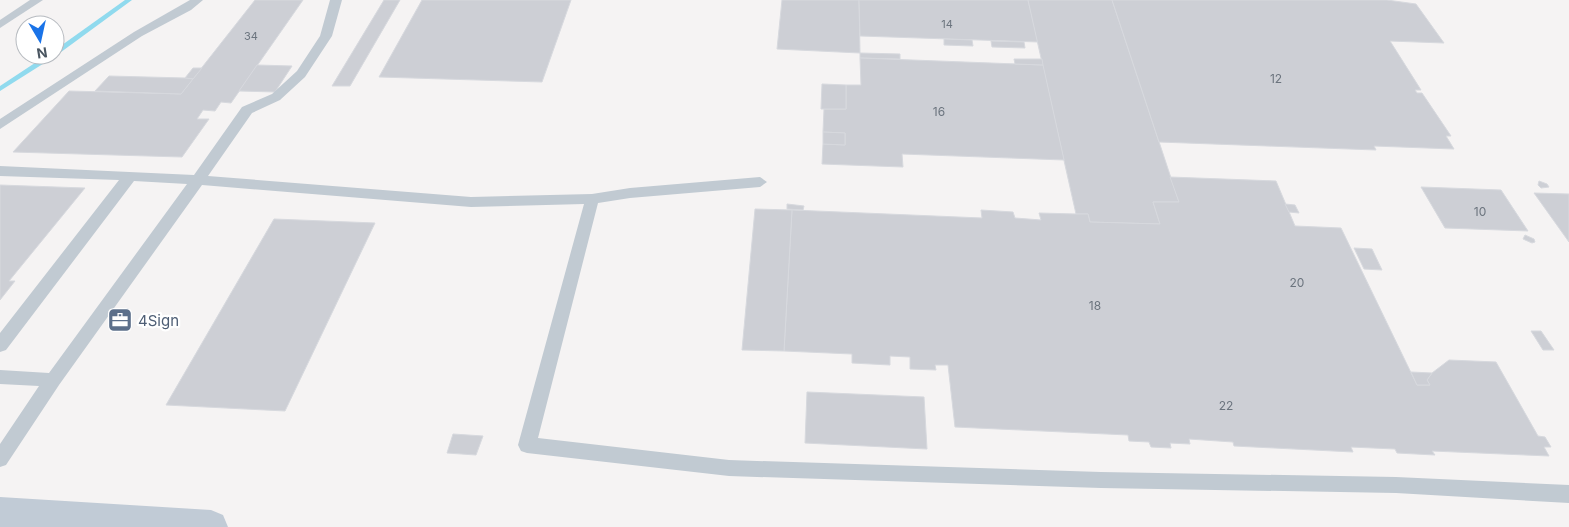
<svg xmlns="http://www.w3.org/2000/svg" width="1569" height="527" viewBox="0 0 1569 527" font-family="Inter,sans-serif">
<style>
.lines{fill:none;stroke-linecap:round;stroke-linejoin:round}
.stream{fill:#90daee;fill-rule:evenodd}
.building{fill:#cdcfd5;stroke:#d7d9de}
.lane{fill:#c1cad2;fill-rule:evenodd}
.secondary{fill:#c1cbd6;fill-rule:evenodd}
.labels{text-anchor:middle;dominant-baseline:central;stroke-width:4.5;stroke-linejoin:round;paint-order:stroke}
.far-number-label{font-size:11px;fill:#6b747e}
.number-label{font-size:12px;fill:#6b747e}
.service-label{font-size:15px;fill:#4e5e75;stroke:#fff;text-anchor:start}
</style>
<rect width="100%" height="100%" fill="#f5f3f3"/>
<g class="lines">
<path class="stream" d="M125,0H132L57,55L0,91V86L47,55H55V50Z"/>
</g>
<g class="building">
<path d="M255,0H303L231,103L221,102L215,111L203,110L197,119H209L182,157L13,152L69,91L181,94Z"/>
<path d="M384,0H400L350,86H332Z"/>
<path d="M422,0H571L542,82L379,77Z"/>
<path d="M782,0H859L860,53L777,49Z"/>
<path d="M859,0H1028L1038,42L860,36Z"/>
<path d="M1028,0H1112L1179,202H1153L1160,224L1090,222L1088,214H1076Z"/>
<path d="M1112,0H1387L1416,4L1444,43L1390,41L1421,90H1415L1417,93H1422L1451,136H1446L1454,149L1374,146L1376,150L1159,142Z"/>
<path d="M944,39L972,40L973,46L944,45Z"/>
<path d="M991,41L1024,42L1025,48L992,47Z"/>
<path d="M860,53L900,54V59L860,58Z"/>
<path d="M860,58L1043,65L1064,160L902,154L903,167L822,164L823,144L845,145V133L823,132L824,109H846V85H861Z"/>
<path d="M1014,59H1042L1043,65L1015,64Z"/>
<path d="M257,65L292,66L275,92L239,91Z"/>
<path d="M193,68H202L193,79L185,78Z"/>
<path d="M109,76L185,78L193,79L181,94L95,91Z"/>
<path d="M822,84L846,85V109H821Z"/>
<path d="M823,132L845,133V145L823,144Z"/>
<path d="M1170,177L1276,181L1295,226L1341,228L1417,385H1430L1427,380L1432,373L1449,360L1496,362L1538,436L1545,437L1551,447H1544L1549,456L1432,451L1435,455L1397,453L1395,449L1351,447L1353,452L1234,446L1233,442L1189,439L1190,444L1170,443L1171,448L1151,447L1149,442L1129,441L1128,435L955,427L948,365H935L936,370L910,369V357L890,356V365L852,363V354L784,351L792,210L982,218L981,210L1013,212L1015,218L1041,220L1039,213L1076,214H1088L1090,222L1160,224L1153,202H1179Z"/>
<path d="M1539,181L1547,184L1549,187L1541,188L1538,185Z"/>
<path d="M0,185L85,188L9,281H15L0,300Z"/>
<path d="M1421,187L1501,190L1528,231L1445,228Z"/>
<path d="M1534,193L1569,194V242Z"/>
<path d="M787,204L804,206L803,210L787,209Z"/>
<path d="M1285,204L1295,205L1299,213L1289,212Z"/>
<path d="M755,209L792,210L784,351L742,350Z"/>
<path d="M274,219L375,223L285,411L166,405Z"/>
<path d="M1525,235L1534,239L1535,242L1532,243L1523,239Z"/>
<path d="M1354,248L1372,249L1382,270L1364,269Z"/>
<path d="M1531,331H1541L1554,350H1543Z"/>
<path d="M1411,372L1432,373L1427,380L1430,385H1417Z"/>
<path d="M807,392L924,397L927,449L805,443Z"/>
<path d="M453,434L483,436L476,455L447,453Z"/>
</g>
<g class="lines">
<g class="lane">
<path d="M30,0H43L0,28V20Z"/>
<path d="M190,0H203L191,10L142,36L0,129V119L134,32Z"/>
<path d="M330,0H342L332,36L305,77L280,100L252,113L208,176L471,197L592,194L630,188L760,177L767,182L760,187L630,198L598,203L538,438L729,460L1101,472L1396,477L1569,485V503L1396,493L1101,488L729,476L527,453L521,451L518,445L584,204L471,207L202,185L59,385L6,465L0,467V444L39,386L0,384V370L49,373L187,184L134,181L6,350L0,352V333L119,180L0,176V166L194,175L242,107L272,94L297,71L320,36Z"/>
</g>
<path class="secondary" d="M0,497L211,510L223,515L228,527H0Z"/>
</g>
<defs>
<symbol id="office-square" viewBox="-11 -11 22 22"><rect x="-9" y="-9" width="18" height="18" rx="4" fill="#5c6f8a" stroke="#fff"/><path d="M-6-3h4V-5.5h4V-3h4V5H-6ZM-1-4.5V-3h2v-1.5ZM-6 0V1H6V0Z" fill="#fff"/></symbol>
</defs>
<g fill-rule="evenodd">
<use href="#office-square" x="106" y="306" width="28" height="28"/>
</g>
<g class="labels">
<g class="far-number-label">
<text x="947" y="24">14</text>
<text x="251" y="36">34</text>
</g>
<g class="number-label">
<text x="1276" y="78">12</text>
<text x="939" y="111">16</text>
<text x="1480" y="211">10</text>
<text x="1297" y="282">20</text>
<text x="1095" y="305">18</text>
<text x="1226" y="405">22</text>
</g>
<g class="service-label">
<text x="138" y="320">4Sign</text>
</g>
</g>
<g transform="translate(40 40) rotate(171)"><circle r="24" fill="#ffffff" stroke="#b7bbc0"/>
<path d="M0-4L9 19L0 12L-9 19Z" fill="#1a73e8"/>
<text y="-8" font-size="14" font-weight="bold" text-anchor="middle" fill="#4a5661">N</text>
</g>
</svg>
